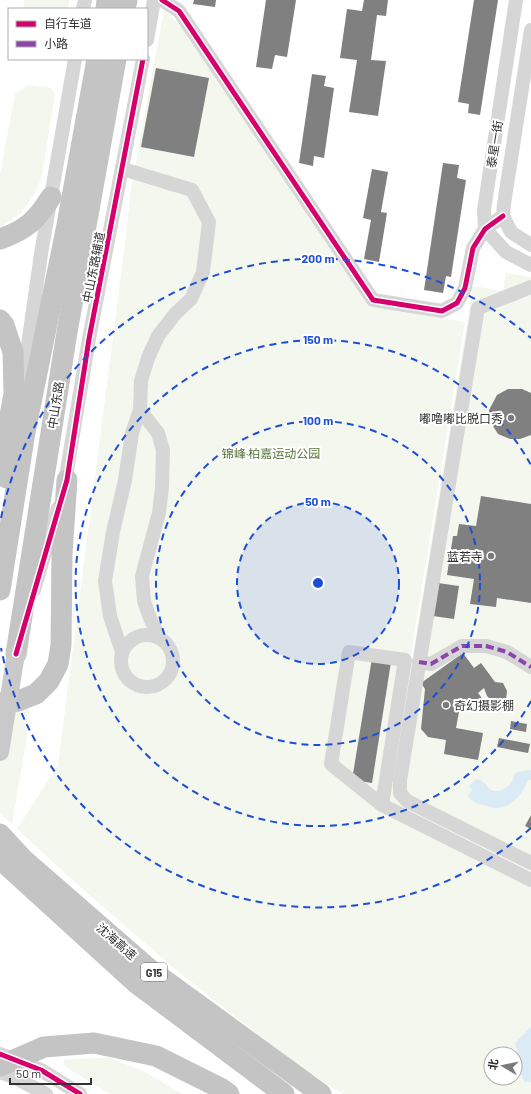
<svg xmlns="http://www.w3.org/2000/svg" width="531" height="1094" viewBox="0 0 531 1094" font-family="Barlow,'Noto Sans SC',sans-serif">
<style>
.green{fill:#f3f7ee;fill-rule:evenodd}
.water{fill:#dbebf5}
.building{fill:#808080}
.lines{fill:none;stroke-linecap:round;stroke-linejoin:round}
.minor{stroke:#d6d6d6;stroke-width:14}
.highway{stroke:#c4c4c4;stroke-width:21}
.major-bridge{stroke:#c9c9c9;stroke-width:18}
.highway-bridge{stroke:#c4c4c4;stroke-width:21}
.quiet{stroke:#8e44ad;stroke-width:4;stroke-dasharray:8 4;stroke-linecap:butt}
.cycleway-casing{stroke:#fff;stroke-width:8}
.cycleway{stroke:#d6006c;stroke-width:5}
.ring{fill:none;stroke:#1d4ed8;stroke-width:2;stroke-dasharray:7 5}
.poi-dot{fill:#7a7a7a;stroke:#fff;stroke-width:1.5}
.labels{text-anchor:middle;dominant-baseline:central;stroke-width:4;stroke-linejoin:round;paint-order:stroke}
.shield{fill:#fff;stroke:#707070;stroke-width:1}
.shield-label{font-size:11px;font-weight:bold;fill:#323232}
.street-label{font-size:12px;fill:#323232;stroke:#fff}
.poi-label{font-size:12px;fill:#323232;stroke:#fff;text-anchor:end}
.park-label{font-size:12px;fill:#57743a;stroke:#fff}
.centre{fill:#1d4ed8;stroke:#fff;stroke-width:2}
.ring-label{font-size:12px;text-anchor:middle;font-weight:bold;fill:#1d4ed8;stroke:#fff;stroke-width:4;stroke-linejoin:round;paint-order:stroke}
</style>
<rect width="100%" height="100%" fill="#fff"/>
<g class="green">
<path d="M24,0H69L68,9H23Z"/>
<path d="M164,10L187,33L370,307L465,322L387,801L531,873V1094H343L289,1059L176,970L78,885L17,829L58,765L126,236L130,195ZM491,1054H515V1078H491Z"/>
<path d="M28,85L51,88L55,94L42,175C36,196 22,217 0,226V175L15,94Z"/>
<path d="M506,273L531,277V872L389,801L473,286L503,291Z"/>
<path d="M0,706L30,709L26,742L12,824L0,813Z"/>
<path d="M110,1058L143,1071L182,1094H110L64,1066V1059Z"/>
</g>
<g class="water">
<path d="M527,770H531V780H528C524,792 511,809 496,808C493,808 490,807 487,806C479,804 473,803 468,796L472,790L469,786L476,779C486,780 487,790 494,791C501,792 510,786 513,780C514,778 513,776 515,774C518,771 523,771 527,770Z"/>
<path d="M531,1027V1082H524L521,1074L520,1061L515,1043Z"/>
</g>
<g class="building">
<path d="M194,0H216L215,7L193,4Z"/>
<path d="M266,0H296L287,57L275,55L272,69L256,67Z"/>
<path d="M364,0H388L386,16L377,15L371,60L386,61L378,116L349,112L357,60L340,58L347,9L362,11Z"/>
<path d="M474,0H498L480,115L468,113L469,104L458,102Z"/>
<path d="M156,68L209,78L194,157L141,147Z"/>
<path d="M312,74L326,76L324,86L334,88L324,158L314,156L313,166L299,163Z"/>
<path d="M443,163L459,165L457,178L466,180L451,277L446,276L443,293L424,290Z"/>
<path d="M372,169L388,172L381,212L387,213L379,262L364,259L371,220L363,218Z"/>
<path d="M508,389H522L531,393V435L520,439H510L498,434L493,426L489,410L497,395Z"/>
<path d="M481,496L531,504V603L497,598L496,607L470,604L474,579L447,575L453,536H457L459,524L476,526Z"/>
<path d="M438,583L459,586L454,619L433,616Z"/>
<path d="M463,653L474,668L481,663L495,682L503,683L507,691L506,700L501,703L492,701L487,696L484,688L478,693L484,701L476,707L472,702L459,712L456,728L483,733L478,760L444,754L446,740L428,737L421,729L425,689L421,683Z"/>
<path d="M372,658L391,662L372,783L352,780Z"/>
<path d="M511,721L527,724L526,732L510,729Z"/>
<path d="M499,738L530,744L528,753L497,747Z"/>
<path d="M531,815V829L525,826Z"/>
</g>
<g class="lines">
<g class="minor">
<path d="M162,0L179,11L373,300L442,311L457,303L465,288L473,248L485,229L503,216"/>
<path d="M516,0L484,210L485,229L506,252L531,265"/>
<path d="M83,9L85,0"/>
<path d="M531,30L504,204L503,216L511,232L531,245"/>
<path d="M147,40L154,0"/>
<path d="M531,287L478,308L400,780V793L407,801L531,863"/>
<path d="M21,394L41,254L75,59"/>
<path d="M140,410L158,433L163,450L162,487L159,513L142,576L144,601L150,618L159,637"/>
<path d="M64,488L89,339L143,59"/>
<path d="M34,590L58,508"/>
<circle cx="147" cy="661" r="26"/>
<path d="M122,652L110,616L105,581L113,532L125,480L132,433L140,410L141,381L148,358L158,336L175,314L191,299L203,272L209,222L192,190L123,169"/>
<path d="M419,662L431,664L462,646H486L507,652L531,667"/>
<path d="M382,805L405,660L349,652L331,764L382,805L531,880"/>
<path d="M0,1054L41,1070L80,1094"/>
<path d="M0,1072L14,1077L46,1094"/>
</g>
<g class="highway">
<path d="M106,9L107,0"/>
<path d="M125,9L127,0"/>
<path d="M0,239C26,230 37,220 51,197"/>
<path d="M0,320L4,325L13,352L14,394L4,448L7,478"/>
<path d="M0,590L25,432L67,225L97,59"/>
<path d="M16,654L67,332L116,59"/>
<path d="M0,703L18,701L36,694L49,681L58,664L61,645L62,554L67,480"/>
<path d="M0,834L24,860L148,968L321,1094"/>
<path d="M0,859L136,983L284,1094"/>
</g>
<path class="major-bridge" d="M0,752L16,654"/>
<path class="highway-bridge" d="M0,1066L44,1047L94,1043L156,1056L222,1089L229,1094"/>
<path class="quiet" d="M419,662L431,664L462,646H486L507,652L531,667"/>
<defs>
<g id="cycleway">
<path d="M162,0L179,11L373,300L442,311L457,303L465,288L473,248L485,229L503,216"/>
<path d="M16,654L67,480L89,339L143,59"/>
<path d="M0,1054L41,1070L80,1094"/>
</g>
</defs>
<use href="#cycleway" class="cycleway-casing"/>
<use href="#cycleway" class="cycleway"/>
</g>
<circle cx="318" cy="583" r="81" fill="#1d4ed8" fill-opacity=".12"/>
<g class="ring">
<circle cx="318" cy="583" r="81"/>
<circle cx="318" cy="583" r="162"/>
<path d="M531 701A243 243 0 1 1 531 465"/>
<path d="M531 828A324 324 0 0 1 1 648M1 518A324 324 0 0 1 531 338"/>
</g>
<g class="poi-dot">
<circle cx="511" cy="418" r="4"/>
<circle cx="491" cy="556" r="4"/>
<circle cx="446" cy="705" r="4"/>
</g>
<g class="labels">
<rect class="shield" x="141" y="963" width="26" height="18" rx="3"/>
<g class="shield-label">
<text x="154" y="972">G15</text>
</g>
<g class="street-label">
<text transform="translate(494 144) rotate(-81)">泰星一街</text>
<text transform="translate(93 267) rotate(-79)">中山东路辅道</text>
<text transform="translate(55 405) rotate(-81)">中山东路</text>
<text transform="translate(117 941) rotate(41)">沈海高速</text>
</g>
<g class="poi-label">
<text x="503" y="418">嘟噜嘟比脱口秀</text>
<text x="483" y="556">蓝若寺</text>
<text x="454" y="705" text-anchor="start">奇幻摄影棚</text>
</g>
<g class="park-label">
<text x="271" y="453">锦峰·柏嘉运动公园</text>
</g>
</g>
<circle cx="318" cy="583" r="6" class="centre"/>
<g class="ring-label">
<text x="318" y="263">200 m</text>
<text x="318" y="344">150 m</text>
<text x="318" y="425">100 m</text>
<text x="318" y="506">50 m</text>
</g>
<rect x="8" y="8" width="140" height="52" fill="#ffffff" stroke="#adadad"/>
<rect x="16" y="21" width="20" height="6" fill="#d6006c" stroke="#adadad"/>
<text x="44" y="28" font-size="12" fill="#323232">自行车道</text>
<rect x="16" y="41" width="20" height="6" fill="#8e44ad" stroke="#adadad"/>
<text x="44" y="48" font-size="12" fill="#323232">小路</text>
<g transform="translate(503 1066) rotate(279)"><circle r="19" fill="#ffffff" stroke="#adadad"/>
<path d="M0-3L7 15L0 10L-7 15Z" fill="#7a7a7a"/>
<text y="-6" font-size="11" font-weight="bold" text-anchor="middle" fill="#323232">北</text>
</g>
<path d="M10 1078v6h81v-6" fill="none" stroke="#323232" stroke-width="2"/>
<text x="16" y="1078" font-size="12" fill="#323232" stroke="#ffffff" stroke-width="3" paint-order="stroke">50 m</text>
</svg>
